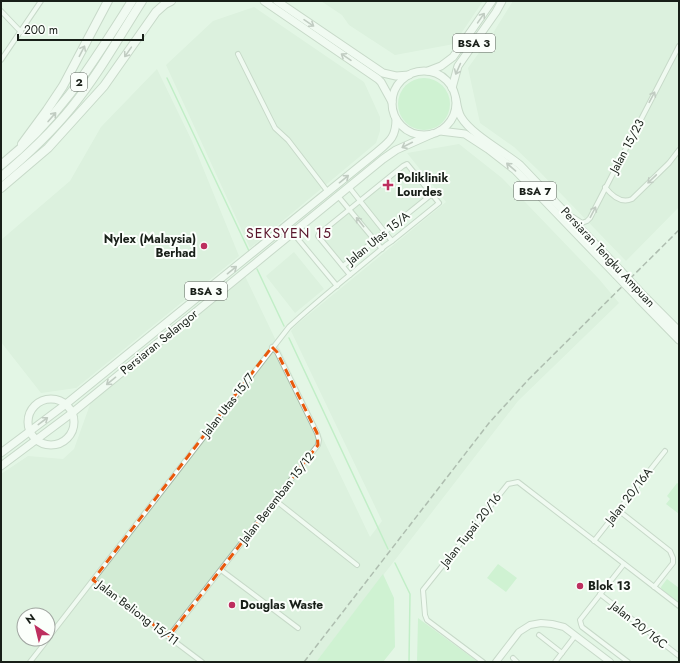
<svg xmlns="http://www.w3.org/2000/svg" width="680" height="663" viewBox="0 0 680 663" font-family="Jost,sans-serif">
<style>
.built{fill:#d2ebd4;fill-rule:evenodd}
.green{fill:#b5edbb}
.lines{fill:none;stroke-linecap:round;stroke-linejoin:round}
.stream{stroke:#98e5a2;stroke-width:1.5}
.street-casing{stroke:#a5b7a6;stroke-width:6}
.secondary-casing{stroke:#a5b7a6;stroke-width:8}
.primary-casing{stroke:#a5b7a6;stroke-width:9}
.highway-casing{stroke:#a5b7a6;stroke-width:10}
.street{stroke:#fff;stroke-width:4}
.secondary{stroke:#fff;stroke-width:6}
.primary{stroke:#fff;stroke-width:7}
.highway{stroke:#fff;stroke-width:8}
.rail{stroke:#6d796e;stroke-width:1.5;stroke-dasharray:6 3;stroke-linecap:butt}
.primary-bridge-casing{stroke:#a5b7a6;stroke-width:9;stroke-linecap:butt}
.primary-bridge{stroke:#fff;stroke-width:7}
.oneway{stroke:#979a97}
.marked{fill:none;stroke:#e8590c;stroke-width:3;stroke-dasharray:8 5;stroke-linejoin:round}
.poi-dot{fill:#bd2f5f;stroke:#fbfffb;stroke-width:1.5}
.labels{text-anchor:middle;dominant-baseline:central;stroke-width:4;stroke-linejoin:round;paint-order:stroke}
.shield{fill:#fbfffb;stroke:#5c625c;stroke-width:1}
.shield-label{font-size:11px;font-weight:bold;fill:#181f18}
.street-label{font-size:12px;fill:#181f18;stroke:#fbfffb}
.poi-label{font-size:12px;font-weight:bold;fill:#181f18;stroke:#fbfffb;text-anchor:start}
.quarter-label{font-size:14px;letter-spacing:1px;fill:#59152b;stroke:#fbfffb}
</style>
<rect width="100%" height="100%" fill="#e3f6e5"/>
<g class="built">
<path d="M321,1H483L454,44L395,55L349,25L342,15Z"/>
<path d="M513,1H679V207L626,261L537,169L514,147L480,123L468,68L493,33Z"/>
<path d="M254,7L364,82L380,117V131L376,143L250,248L166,65L213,21Z"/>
<path d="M157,69L192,141L239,256L76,388L41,393L1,342V240L70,181L101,127Z"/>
<path d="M459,144L502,178L599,279L619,303L518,401L316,662H1V474L28,456L63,459L74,449L92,399L244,274L370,537L382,521L291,331L296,325L446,202L407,153ZM24,615H48V639H24Z"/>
<path d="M406,166L430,194L343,264L320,235Z"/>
<path d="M294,252L324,289L295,313L266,276Z"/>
</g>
<g class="green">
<circle cx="424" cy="104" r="26"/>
<path d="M677,483L679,484V514L666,504L670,499L667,496Z"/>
<path d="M498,564L517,578L506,592L487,578Z"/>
<path d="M383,574L394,598L395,647L383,662H316Z"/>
<path d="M667,579L679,588L678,604L662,592L661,587Z"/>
<path d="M418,618L478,662H417Z"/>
</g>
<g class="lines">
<g class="stream">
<path d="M167,78L249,251"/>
<path d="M257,269L284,326"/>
<path d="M289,338L388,549"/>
<path d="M395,563L410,594L409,662"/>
</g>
<defs>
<g id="street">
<path d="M1,11L21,32"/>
<path d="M238,54L275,128L288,140L328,192"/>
<path d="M1,60L41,1"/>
<path d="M349,187L392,241"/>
<path d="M605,187C612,196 621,204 632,199L669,163L679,150"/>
<path d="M338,196L382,249"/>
<path d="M573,217L582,223L587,221L590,218L679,46"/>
<path d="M293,233L337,286"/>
<path d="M343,266L432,194"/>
<path d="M275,500L357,565"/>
<path d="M618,510L670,551L673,558V563L654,587"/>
<path d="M594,541L665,451"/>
<path d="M624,564L580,620L581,624L582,627L628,662"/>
<path d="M221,570L298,628"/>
<path d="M93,580L202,662"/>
<path d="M600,594L679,656"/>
<path d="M539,635L562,653"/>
<path d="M169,636L318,445L319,440L317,433L277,352L272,347"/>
<path d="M48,638L289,327C320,298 354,272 386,245L392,241L439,203L407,164L403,166L319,234L318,236L350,275"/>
<path d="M513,658L517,662"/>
<path d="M30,662L48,639"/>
<path d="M483,662L427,620L425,615L423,590L508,484L518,482L679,606"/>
<path d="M555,662L575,636"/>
</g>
<path id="secondary" d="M496,662L519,632L530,625L541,623L552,624L564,627L610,662"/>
<g id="primary">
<path d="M264,1L378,79L381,82L392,102"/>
<path d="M277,1L383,73L396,76L409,75"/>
<path d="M428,71L441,66L453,57L492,1"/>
<circle cx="424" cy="103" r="32"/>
<path d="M452,88L458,66L496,12L502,1"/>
<path d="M456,99C457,105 458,112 461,117C472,135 503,151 520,165L621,271"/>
<path d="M440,131L465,134L488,149L515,170L616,275"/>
<path d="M643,295L679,331"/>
<path d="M639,299L679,340"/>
<circle cx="51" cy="422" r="23"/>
<path d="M1,453L66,404L377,152C390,141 396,137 396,119"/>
<path d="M1,466L72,413L383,159L396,150L432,134"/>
</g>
<g id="highway">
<path d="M22,144L47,110L63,86L108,1"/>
<path d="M1,165C60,118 92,64 132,1"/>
<path d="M1,177C26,156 50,134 71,108C98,75 119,37 142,1"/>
<path d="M1,188L48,148L104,86L156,12L165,4L171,1"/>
</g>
</defs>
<use href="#street" class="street-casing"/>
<use href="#secondary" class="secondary-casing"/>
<use href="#primary" class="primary-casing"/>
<use href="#highway" class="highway-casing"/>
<use href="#street" class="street"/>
<use href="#secondary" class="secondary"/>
<use href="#primary" class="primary"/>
<use href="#highway" class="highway"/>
<path class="rail" d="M304,662L489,423L528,380L679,230"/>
<defs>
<g id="primary-bridge">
<path d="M621,271L643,295"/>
<path d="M616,275L639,299"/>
</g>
</defs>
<use href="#primary-bridge" class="primary-bridge-casing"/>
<use href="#primary-bridge" class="primary-bridge"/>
</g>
<defs><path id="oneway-shaft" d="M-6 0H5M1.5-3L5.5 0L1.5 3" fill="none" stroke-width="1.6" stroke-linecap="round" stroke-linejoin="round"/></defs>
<g class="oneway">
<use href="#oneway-shaft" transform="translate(481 18) rotate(-55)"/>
<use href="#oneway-shaft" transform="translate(309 23) rotate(34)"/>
<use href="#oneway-shaft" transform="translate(82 51) rotate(-63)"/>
<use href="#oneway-shaft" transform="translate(128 52) rotate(125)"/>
<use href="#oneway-shaft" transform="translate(346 57) rotate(-146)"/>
<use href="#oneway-shaft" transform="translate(458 69) rotate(114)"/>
<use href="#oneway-shaft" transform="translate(652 97) rotate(-62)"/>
<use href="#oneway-shaft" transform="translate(52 117) rotate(-49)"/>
<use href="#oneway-shaft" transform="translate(407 145) rotate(153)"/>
<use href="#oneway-shaft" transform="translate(511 167) rotate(-139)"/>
<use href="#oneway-shaft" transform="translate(344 179) rotate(-39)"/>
<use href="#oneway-shaft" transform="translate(652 179) rotate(136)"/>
<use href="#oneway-shaft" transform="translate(593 212) rotate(-63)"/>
<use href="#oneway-shaft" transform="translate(360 222) rotate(-129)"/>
<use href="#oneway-shaft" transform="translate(232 270) rotate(-39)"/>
<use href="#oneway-shaft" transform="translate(111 381) rotate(141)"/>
<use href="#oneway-shaft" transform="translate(43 421) rotate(-37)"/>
</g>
<path d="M0 0H680V663H0ZM272,347L277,352L317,433L318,445L169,636L93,580Z" fill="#e3f6e5" fill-opacity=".55" fill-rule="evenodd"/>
<path class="marked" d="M272,347L277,352L317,433L318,445L169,636L93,580Z"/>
<g class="poi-dot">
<path d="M386 179h4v4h4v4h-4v4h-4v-4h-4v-4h4z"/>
<circle cx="204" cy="246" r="4"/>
<circle cx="580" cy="586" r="4"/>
<circle cx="232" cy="605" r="4"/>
</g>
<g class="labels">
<g class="shield">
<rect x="453" y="34" width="42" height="18" rx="3"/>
<rect x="71" y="73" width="16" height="18" rx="3"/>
<rect x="514" y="182" width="42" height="18" rx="3"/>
<rect x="185" y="282" width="42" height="18" rx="3"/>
</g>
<g class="shield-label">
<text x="474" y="43">BSA 3</text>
<text x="79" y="82">2</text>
<text x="535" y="191">BSA 7</text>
<text x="206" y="291">BSA 3</text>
</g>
<g class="street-label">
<text transform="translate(627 146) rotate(-62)">Jalan 15/23</text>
<text transform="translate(378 238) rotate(-39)">Jalan Utas 15/A</text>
<text transform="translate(608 257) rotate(47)">Persiaran Tengku Ampuan</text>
<text transform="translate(159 342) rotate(-39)">Persiaran Selangor</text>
<text transform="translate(228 405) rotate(-52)">Jalan Utas 15/7</text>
<text transform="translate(629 496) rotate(-52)">Jalan 20/16A</text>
<text transform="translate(277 498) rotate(-52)">Jalan Beremban 15/12</text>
<text transform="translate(471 530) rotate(-52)">Jalan Tupai 20/16</text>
<text transform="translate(138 613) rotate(37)">Jalan Beliong 15/11</text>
<text transform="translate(639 625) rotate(38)">Jalan 20/16C</text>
</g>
<g class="poi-label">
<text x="397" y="178">Poliklinik<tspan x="397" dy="14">Lourdes</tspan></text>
<text x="196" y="239" text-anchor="end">Nylex (Malaysia)<tspan x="196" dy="14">Berhad</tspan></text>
<text x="588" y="586">Blok 13</text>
<text x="240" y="605">Douglas Waste</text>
</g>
<g class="quarter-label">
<text x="289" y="233">SEKSYEN 15</text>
</g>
</g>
<rect width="680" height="663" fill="none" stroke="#181f18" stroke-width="4"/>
<g transform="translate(36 627) rotate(325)"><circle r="19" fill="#fbfffb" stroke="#a0a5a0"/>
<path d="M0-3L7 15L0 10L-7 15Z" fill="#bd2f5f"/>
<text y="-6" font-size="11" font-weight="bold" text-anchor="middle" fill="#181f18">N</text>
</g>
<path d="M18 34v6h125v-6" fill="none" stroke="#181f18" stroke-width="2"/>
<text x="24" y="34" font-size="12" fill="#181f18" stroke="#fbfffb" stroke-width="3" paint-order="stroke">200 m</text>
</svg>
